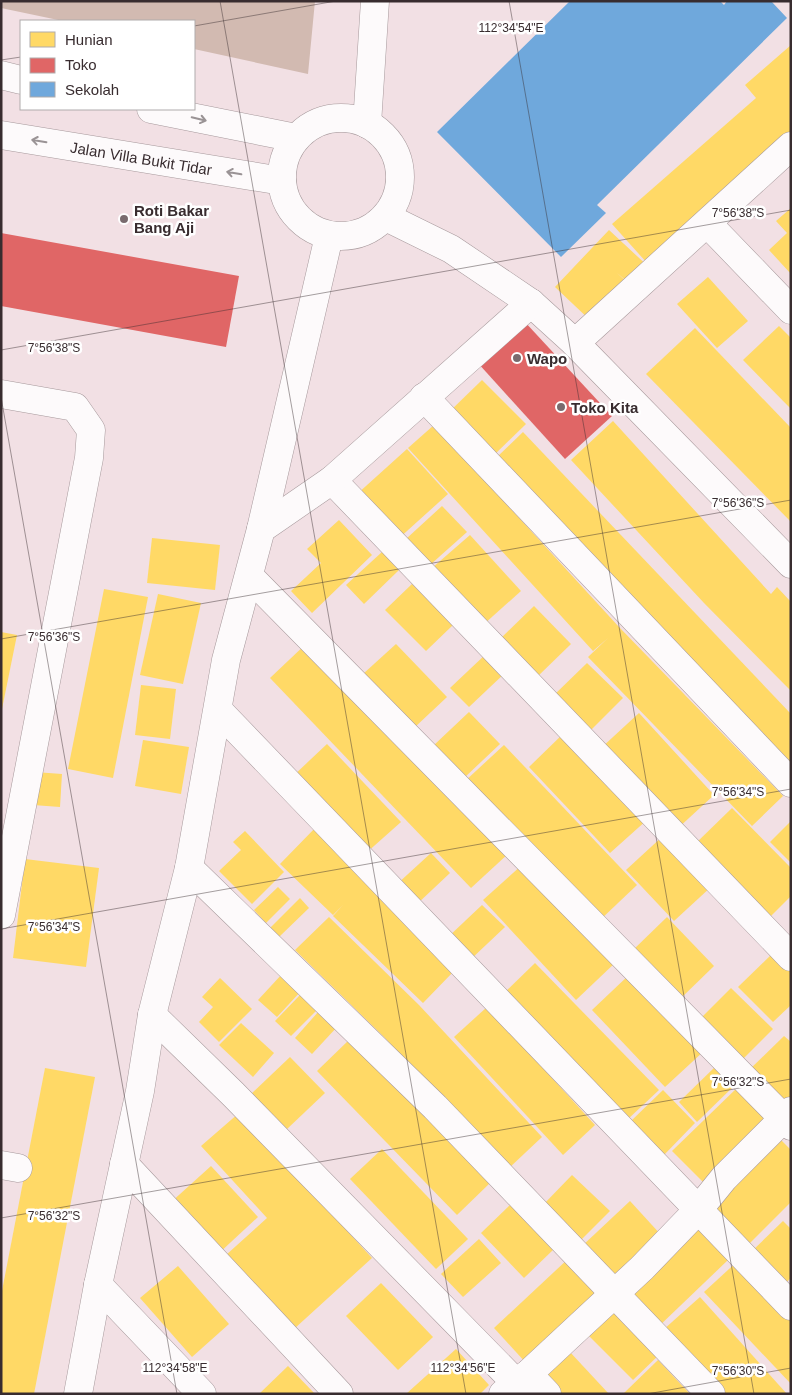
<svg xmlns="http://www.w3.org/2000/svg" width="792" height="1395" viewBox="0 0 792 1395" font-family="Helvetica,sans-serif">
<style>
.forest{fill:#d2bab1}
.homes{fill:#ffd966}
.shops{fill:#e06666}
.schools{fill:#6fa8dc}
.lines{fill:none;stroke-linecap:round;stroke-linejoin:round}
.street-casing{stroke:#a6989b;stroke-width:29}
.street{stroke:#fdfafb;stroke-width:28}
.oneway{stroke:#9a9395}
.ticks{fill:none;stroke:#382c2f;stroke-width:1;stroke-opacity:0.45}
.poi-dot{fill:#796b6e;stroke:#fff;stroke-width:2}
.labels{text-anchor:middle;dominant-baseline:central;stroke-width:5;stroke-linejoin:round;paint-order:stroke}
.street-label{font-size:15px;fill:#382c2f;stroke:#fff}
.poi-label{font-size:15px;font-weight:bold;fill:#382c2f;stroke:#fff;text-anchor:start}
.ticks-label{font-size:12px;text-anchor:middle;fill:#382c2f;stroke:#fff;stroke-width:5;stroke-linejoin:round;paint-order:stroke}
</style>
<rect width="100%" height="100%" fill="#f2e0e4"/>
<path class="forest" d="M1,1H315L308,74L194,49V21H63L1,8Z"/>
<g class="homes">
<path d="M791,45V137L647,263L612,224L756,98L745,85Z"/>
<path d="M791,208V274L769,250L787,233L776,221Z"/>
<path d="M609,230L652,270L635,288L617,273L629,284L592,322L555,287Z"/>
<path d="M708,277L748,321L717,348L677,304Z"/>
<path d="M779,326L791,338V409L743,360Z"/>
<path d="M695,328L791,428V522L646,374Z"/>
<path d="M482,380L526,424L491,458L447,414Z"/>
<path d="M613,421L771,594L777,587L791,602V691L704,603L571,460Z"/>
<path d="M434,425L619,627L783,796L752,826L588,657L608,638L593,651L408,448Z"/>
<path d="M523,432L791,714V770L496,458Z"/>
<path d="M407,449L448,494L397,540L356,495Z"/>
<path d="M442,506L467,532L430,565L406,539Z"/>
<path d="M339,520L372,555L312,613L291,591L321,563L307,549Z"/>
<path d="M470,535L521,591L483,625L432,568Z"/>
<path d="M152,538L220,545L215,590L147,583Z"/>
<path d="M382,552L399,570L364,604L346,585Z"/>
<path d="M412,584L453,625L426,651L385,610Z"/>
<path d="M104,589L148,597L113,778L68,769Z"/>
<path d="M158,594L201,603L183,684L140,675Z"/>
<path d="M534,606L571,644L535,679L498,641Z"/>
<path d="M1,632L17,635L2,709L1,708Z"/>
<path d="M308,642L509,853L471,888L270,678Z"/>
<path d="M396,644L447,697L414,728L363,674Z"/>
<path d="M487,653L506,672L469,707L450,688Z"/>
<path d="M587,663L623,698L588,733L552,697Z"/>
<path d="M141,685L176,689L170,739L135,735Z"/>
<path d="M469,712L500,744L464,778L433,746Z"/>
<path d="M639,713L714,795L676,830L600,749Z"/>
<path d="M566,731L648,819L610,853L529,767Z"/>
<path d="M143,740L189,747L181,794L135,786Z"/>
<path d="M327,744L401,822L365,854L292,777Z"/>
<path d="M504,745L637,885L598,922L464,782Z"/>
<path d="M35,772L62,774L60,807L33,805Z"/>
<path d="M732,808L791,868V896L767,920L694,845Z"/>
<path d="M791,821V863L770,842Z"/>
<path d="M317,826L455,970L423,1003L333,916L343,905L333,915L280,864Z"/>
<path d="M245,831L284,872L252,904L219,871L241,850L233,842Z"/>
<path d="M664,835L712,886L674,921L626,870Z"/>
<path d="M431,853L450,873L416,905L396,885Z"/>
<path d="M25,859L99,868L86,967L13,958Z"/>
<path d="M523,864L616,962L576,1000L483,900Z"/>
<path d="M278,887L290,899L266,923L254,910Z"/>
<path d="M300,898L309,908L279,937L270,928Z"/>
<path d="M482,905L505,927L469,961L447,938Z"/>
<path d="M329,917L419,1005L542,1137L508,1169L384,1037L295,950Z"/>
<path d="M667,917L714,966L678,1001L631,952Z"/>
<path d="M773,953L791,970V1005L773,1022L738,987Z"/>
<path d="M535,963L659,1090L626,1121L503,994Z"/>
<path d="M283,973L302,990L277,1017L258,1000Z"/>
<path d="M630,974L704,1051L665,1087L592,1010Z"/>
<path d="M220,978L252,1009L219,1042L199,1022L213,1007L202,997Z"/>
<path d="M731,988L773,1029L740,1062L698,1021Z"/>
<path d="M300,995L317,1010L291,1036L275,1021Z"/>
<path d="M487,1007L595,1125L563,1155L454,1037Z"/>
<path d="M319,1011L337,1027L312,1054L295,1038Z"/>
<path d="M241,1023L274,1053L253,1077L219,1045Z"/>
<path d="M784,1036L791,1042V1098L782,1106L748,1071Z"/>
<path d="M351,1038L491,1182L457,1215L317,1071Z"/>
<path d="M290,1057L325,1093L286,1130L251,1094Z"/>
<path d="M717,1065L736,1084L697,1122L679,1102Z"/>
<path d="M45,1068L95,1077L34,1394H1V1296Z"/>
<path d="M740,1085L774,1120L707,1186L672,1151Z"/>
<path d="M663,1090L695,1123L663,1156L630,1122Z"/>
<path d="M239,1113L372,1258L294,1329L226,1255L267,1218L201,1146Z"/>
<path d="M781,1140L791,1150V1202L748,1245L711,1211Z"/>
<path d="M382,1149L468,1239L436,1269L350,1179Z"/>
<path d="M211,1166L258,1217L217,1255L169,1204Z"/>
<path d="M572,1175L610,1211L578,1243L541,1207Z"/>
<path d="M630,1201L662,1236L614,1281L581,1247Z"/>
<path d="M511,1204L554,1249L524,1278L481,1233Z"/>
<path d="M783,1221L791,1229V1278L781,1287L750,1253Z"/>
<path d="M697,1227L728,1260L656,1329L625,1296Z"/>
<path d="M479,1239L501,1263L463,1297L441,1274Z"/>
<path d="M569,1258L601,1293L526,1363L494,1328Z"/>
<path d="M741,1258L791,1312V1384L704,1292Z"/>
<path d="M178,1266L229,1324L192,1357L140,1298Z"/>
<path d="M381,1283L433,1337L398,1370L346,1316Z"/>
<path d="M700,1297L787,1394H720L663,1330Z"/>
<path d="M617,1309L661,1353L633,1380L589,1336Z"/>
<path d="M456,1349L489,1385L480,1394H406Z"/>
<path d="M569,1351L609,1394H555L540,1378Z"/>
<path d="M658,1360L690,1394H623Z"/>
<path d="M288,1366L315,1394H259Z"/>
</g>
<g class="shops">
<path d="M1,233L239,276L226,347L1,306Z"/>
<path d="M524,321L612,416L565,459L477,362Z"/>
</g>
<path class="schools" d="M570,1H720L724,5L727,1H771L787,18L597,205L606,213L561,257L437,132Z"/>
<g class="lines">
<defs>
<g id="street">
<path d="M1,75L21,80"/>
<path d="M151,109L296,138"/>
<circle cx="341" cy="177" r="59"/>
<path d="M367,124L375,1"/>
<path id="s1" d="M1,135L282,181"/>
<path d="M386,217L451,249L531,303L575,343L791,564"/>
<path d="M708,224L791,310"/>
<path d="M575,343L791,146"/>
<path d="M1,394L75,407L91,430L89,458L1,915"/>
<path d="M424,397L791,783"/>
<path d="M332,480L791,957"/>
<path d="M261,529L329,236"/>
<path d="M250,577L791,1126"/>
<path d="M218,710L791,1306"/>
<path d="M189,868L435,1107L711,1394"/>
<path d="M152,1015L233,1094L516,1383"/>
<path d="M124,1164L339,1394"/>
<path d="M1,1165L18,1168"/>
<path d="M98,1285L202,1394"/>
<path d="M528,1374L547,1394"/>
<path d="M78,1394L98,1285L140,1091L152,1015L189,868L226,660L261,529L332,480L531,303"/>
<path d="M503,1394L528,1374L642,1268L698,1210L724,1178L791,1111"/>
</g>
</defs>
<use href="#street" class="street-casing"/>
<use href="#street" class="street"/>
</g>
<defs><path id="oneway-shaft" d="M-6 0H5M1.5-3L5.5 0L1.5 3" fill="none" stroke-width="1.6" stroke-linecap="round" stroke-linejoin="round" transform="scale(1.25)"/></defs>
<g class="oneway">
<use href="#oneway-shaft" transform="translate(199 119) rotate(13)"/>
<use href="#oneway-shaft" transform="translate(39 141) rotate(-171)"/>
<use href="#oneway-shaft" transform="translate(234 173) rotate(-170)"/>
</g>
<path class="ticks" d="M220,1L466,1394M509,1L754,1394M194,26L336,1M1,60L21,57M1,350L791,210M1,397L177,1394M1,639L791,500M1,929L791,789M1,1218L791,1079M647,1394L791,1368"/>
<g class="poi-dot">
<circle cx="124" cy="219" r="5"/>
<circle cx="517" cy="358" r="5"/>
<circle cx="561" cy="407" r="5"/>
</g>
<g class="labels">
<g class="street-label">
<text stroke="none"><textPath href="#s1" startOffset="142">Jalan Villa Bukit Tidar</textPath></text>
</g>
<g class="poi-label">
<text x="134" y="210">Roti Bakar<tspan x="134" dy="17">Bang Aji</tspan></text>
<text x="527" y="358">Wapo</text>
<text x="571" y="407">Toko Kita</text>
</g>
</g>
<g class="ticks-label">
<text x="511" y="32">112°34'54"E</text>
<text x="738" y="217">7°56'38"S</text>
<text x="54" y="352">7°56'38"S</text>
<text x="738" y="507">7°56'36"S</text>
<text x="54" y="641">7°56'36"S</text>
<text x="738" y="796">7°56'34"S</text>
<text x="54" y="931">7°56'34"S</text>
<text x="738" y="1086">7°56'32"S</text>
<text x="54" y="1220">7°56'32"S</text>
<text x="175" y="1372">112°34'58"E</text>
<text x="463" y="1372">112°34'56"E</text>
<text x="738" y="1375">7°56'30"S</text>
</g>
<rect width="792" height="1395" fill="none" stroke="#382c2f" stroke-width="5"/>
<rect x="20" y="20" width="175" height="90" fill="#ffffff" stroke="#afabac"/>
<rect x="30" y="32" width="25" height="15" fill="#ffd966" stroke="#afabac"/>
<text x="65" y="45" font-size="15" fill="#382c2f">Hunian</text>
<rect x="30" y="58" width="25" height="15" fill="#e06666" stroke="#afabac"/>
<text x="65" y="70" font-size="15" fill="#382c2f">Toko</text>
<rect x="30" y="82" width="25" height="15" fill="#6fa8dc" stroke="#afabac"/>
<text x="65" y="95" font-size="15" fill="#382c2f">Sekolah</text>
</svg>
